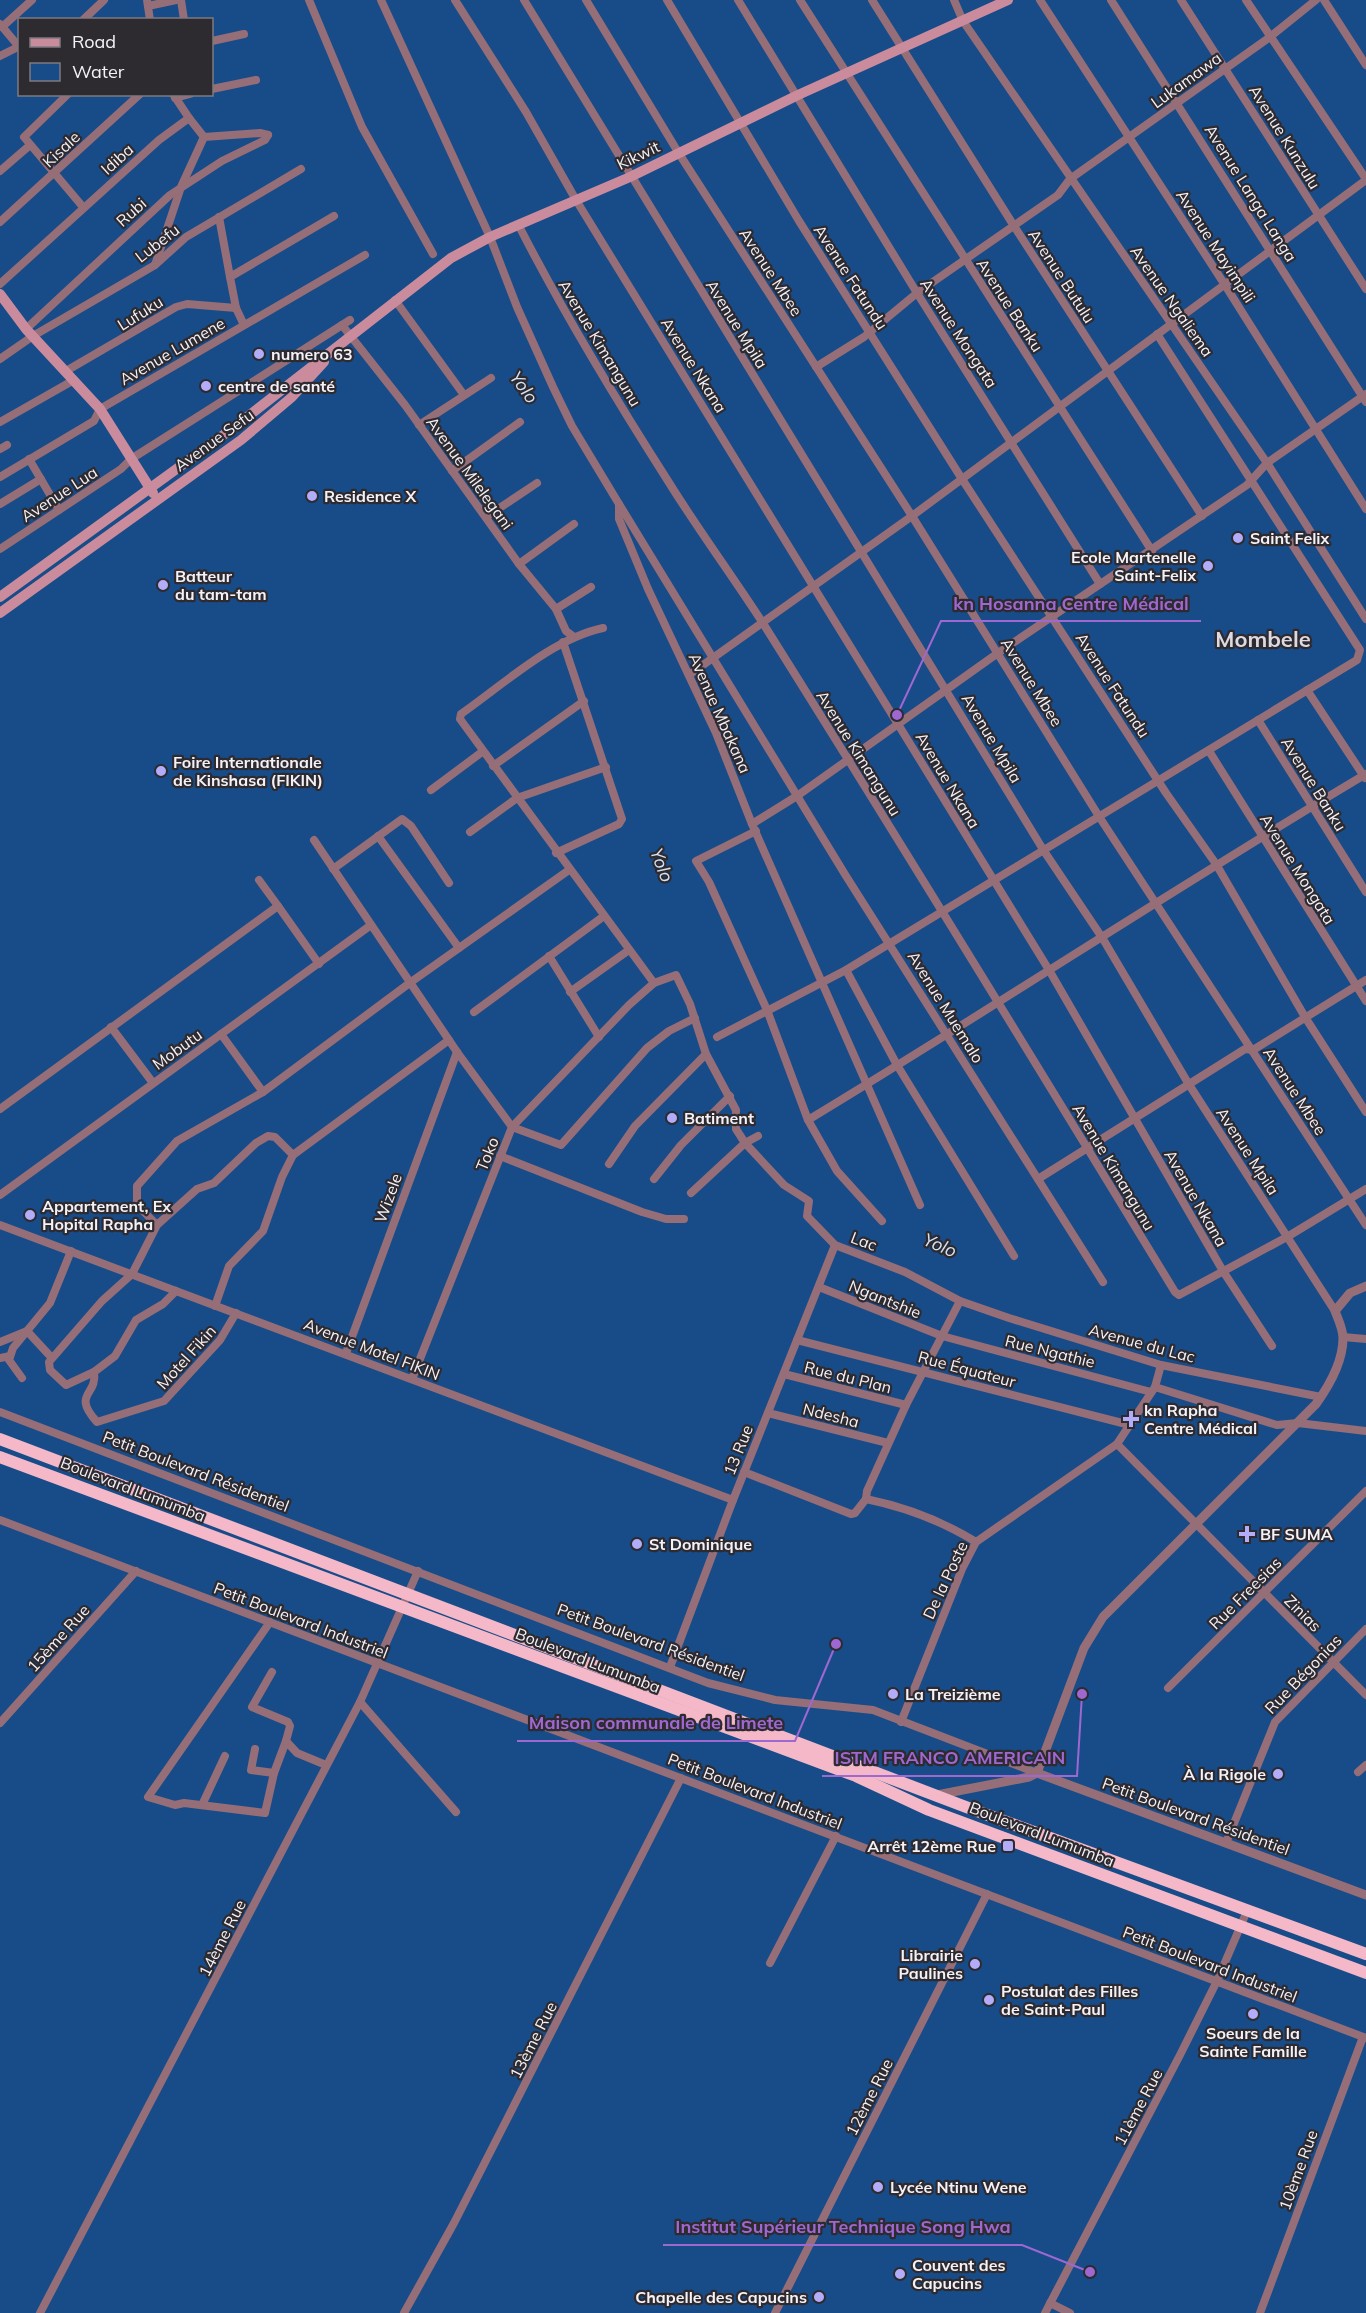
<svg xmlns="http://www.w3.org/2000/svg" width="1366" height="2313" viewBox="0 0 1366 2313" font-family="Mulish,sans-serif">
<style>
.water{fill:#184c89;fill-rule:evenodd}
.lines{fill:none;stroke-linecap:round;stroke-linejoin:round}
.minor{stroke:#956e78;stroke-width:8}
.tertiary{stroke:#956e78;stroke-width:9}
.secondary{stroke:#ca8c9d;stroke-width:10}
.trunk{stroke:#f4b8c8;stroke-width:12}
.poi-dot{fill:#b3adf9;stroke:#2d2a30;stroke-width:2}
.labels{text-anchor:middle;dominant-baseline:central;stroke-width:4.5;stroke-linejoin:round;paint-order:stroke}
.street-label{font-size:16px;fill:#f4f2f6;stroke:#2d2a30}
.poi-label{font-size:16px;font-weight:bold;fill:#f4f2f6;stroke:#2d2a30;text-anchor:start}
.water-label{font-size:18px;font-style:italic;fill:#d4e2f4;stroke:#2d2a30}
.district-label{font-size:22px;font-weight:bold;fill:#dcd9e1;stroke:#2d2a30}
.leader{fill:none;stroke:#9f67d0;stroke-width:2}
.callout-dot{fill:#9f67d0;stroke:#2d2a30;stroke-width:2}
.callout-label{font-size:18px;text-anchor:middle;font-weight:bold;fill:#9f67d0;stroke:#2d2a30;stroke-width:4.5;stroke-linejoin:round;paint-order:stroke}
</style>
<rect width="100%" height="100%" fill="#37343a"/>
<path class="water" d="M0,0H1366V2313H0ZM20,20H212V94H20Z"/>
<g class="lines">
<g class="minor">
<path d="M147,0L150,20"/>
<path d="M181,0L184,20"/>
<path d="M309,0L362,127L433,254"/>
<path d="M381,0L490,237L517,307L553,387L572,426L619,504V519L648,589L716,733L752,824L920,1205"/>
<path d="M455,0L526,112L576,200L1049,970L1223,1271L1272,1346"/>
<path d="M524,0L1044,851L1103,939L1188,1083L1335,1311"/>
<path d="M586,0L678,152L912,516L1100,818L1366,1225"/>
<path d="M667,0L799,221L962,479L1166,793L1216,864L1305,1017L1366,1112"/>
<path d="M738,0L917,293L1100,584"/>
<path d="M800,0L1152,551"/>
<path d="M872,0L1014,226L1202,516"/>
<path d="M954,0L963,21L1267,463L1366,619"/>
<path d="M1040,0L1225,285L1366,509"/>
<path d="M1111,0L1366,402"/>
<path d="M1181,0L1366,289"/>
<path d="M1246,0L1366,179"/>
<path d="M1324,0L1366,65"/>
<path d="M148,6L176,0"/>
<path d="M83,20L104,0"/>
<path d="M0,24L20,48"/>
<path d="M2,27L32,0"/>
<path d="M212,41L244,34"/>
<path d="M0,56L18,47"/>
<path d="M212,89L256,80"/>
<path d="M68,94L24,137L83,207"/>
<path d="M173,94L189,118"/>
<path d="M175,98L190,94"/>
<path d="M0,171L29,146"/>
<path d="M219,217L230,277"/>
<path d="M0,222L140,94"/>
<path d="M519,226C564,314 615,398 668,481C699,531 734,578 766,628C904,848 1040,1070 1175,1292L1179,1295L1287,1237L1366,1189"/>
<path d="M155,265L181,187L204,137"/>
<path d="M0,284L159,140L189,118L204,137L260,133L268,135"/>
<path d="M395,300L464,395"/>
<path d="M244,325L236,308L230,277L334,216"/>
<path d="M342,325L405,405L519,564L556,609L566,631L574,637"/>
<path d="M26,329L170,195L222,161L265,140L268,135"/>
<path d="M0,359L33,336L155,265L186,237L301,169"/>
<path d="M816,367L864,337L917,293L1058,195L1070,179L1270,37L1316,0"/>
<path d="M66,371L176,307L187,304L236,308"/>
<path d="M0,422L74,380"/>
<path d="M419,425L491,378"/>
<path d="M0,449L7,445"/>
<path d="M29,459L59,510"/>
<path d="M452,471L520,422"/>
<path d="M0,477L94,421L100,409L365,255"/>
<path d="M0,504L41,479"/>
<path d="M619,504L846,876L1103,1282"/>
<path d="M486,517L537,483"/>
<path d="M0,549L121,469L131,459L350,320"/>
<path d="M519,564L574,524"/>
<path d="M556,609L591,587"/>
<path d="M603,628C552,639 504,684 461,714L460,719L654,983"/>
<path d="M689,675L912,516L1366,180"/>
<path d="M1307,690L1365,778"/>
<path d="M1258,720L1366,892"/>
<path d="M1209,751L1366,1001"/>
<path d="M493,766L584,701"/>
<path d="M431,790L482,752"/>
<path d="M752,824L797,796L998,653L1247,485L1267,463L1366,394"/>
<path d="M756,831L696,861L709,882L767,1010L808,1120L837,1171L882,1221"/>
<path d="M470,832L517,798L606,767"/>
<path d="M378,836L459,948"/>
<path d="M314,840L457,1052L512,1127L561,1145L647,1048L669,1031L695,1018"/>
<path d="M556,853L619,824L622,819L563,642"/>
<path d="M333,869L402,819L411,826L449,883"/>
<path d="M259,880L278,906"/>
<path d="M549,956L599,1037"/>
<path d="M846,970L897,1065L1014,1256"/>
<path d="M570,992L629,950"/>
<path d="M474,1012L604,916"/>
<path d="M111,1027L153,1083"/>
<path d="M221,1034L263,1092"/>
<path d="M717,1037L846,970L1357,660L1360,650L1157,334"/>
<path d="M0,1109L278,906L319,964"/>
<path d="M808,1120C995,1007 1178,886 1366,774"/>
<path d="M293,1155L449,1040"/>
<path d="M500,1156L642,1212L666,1219H684"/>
<path d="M609,1164L635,1126L706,1054"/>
<path d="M654,1179L681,1145L730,1096"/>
<path d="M1038,1179L1245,1049L1253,1050L1366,980"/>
<path d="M691,1193L745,1143L758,1136"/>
<path d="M0,1195L371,925"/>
<path d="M0,1225L733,1500"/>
<path d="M157,1225L137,1205V1186L177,1141L263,1092L411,982L569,870"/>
<path d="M819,1287L942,1336L1151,1392"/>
<path d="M176,1291L163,1304L136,1320L115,1356L94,1372C98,1396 71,1393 97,1422L164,1401L220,1340L236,1313"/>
<path d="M1343,1337L1366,1339"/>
<path d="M797,1340L1130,1425"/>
<path d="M0,1342L27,1331L51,1357"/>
<path d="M346,1353L457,1052"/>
<path d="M0,1358L10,1356"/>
<path d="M94,1372L66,1385L50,1370L49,1362L102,1301L132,1274L157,1225L197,1189L214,1183L256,1143L268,1136L275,1137L293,1155L282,1177L263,1231L229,1266L215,1306"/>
<path d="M784,1374L906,1405"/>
<path d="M22,1378L9,1360L13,1348L50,1303L71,1251"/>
<path d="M412,1379L512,1127L629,1005L654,983L676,975L690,1004L706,1054L736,1110V1129L745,1143L784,1185L809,1201L807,1216L835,1245L905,1272L960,1301L1009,1318L1161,1365L1321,1397"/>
<path d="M1155,1387L1277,1425L1298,1423L1366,1431"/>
<path d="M0,1412L708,1683L775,1700L873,1710L1037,1773"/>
<path d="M768,1413L888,1443"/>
<path d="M1117,1444L1366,1695"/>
<path d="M744,1472L851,1514L855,1513L866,1499L867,1491L906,1405L960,1301"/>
<path d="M866,1499C905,1507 942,1521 976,1542"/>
<path d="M0,1520L1366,2038"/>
<path d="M270,1622L148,1797L175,1805L184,1803L265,1813L274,1773L286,1741L297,1753L326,1765"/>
<path d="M670,1667L733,1500L835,1245"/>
<path d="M272,1672L252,1707L288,1722L290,1726L286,1741"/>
<path d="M1168,1688L1366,1491"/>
<path d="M360,1702L456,1812"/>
<path d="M901,1722L962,1569L976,1542L1117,1444L1155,1387L1161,1365"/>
<path d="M0,1723L136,1571"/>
<path d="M255,1749L251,1770L274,1773"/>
<path d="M1358,1772L1366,1765"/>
<path d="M202,1805L225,1756"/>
<path d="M1226,1843L1275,1722L1366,1629"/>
<path d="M770,1963L836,1836"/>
<path d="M1050,2303L1070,2313"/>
<path d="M40,2313L360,1702L418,1571"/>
<path d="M404,2313L454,2223L681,1778"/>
<path d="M775,2313L987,1894"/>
<path d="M1045,2313L1180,2055L1217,1981L1247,1911"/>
<path d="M1260,2313L1363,2037"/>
</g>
<g class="tertiary">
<path d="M1037,1773L1366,1895"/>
<path d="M937,1795L1029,1777L1037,1773L1084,1648L1103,1617L1316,1404C1329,1386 1343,1361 1343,1338C1343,1329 1338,1319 1335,1311L1350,1293L1366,1286"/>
</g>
<g class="secondary">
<path d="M0,294L26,329L100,409L153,493"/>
<path d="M0,597L233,428L451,258L490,237L630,177L798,95L1008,0"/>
<path d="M0,613L241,440L292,397L324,362"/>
</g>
<g class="trunk">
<path d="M0,1439L966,1807L1366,1954"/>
<path d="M0,1457L856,1776L929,1810L1366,1973"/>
</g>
</g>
<g class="poi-dot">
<circle cx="259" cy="354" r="6"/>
<circle cx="206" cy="386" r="6"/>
<circle cx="312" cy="496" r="6"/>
<circle cx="1238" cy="538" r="6"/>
<circle cx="1208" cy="566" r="6"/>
<circle cx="163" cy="585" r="6"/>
<circle cx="161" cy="771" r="6"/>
<circle cx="672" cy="1118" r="6"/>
<circle cx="30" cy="1215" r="6"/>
<path d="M1128 1410h6v6h6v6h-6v6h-6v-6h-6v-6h6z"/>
<path d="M1244 1525h6v6h6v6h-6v6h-6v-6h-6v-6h6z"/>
<circle cx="637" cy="1544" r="6"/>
<circle cx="893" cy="1694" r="6"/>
<circle cx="1278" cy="1774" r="6"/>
<rect x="1002" y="1840" width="12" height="12" rx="3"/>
<circle cx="975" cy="1964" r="6"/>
<circle cx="989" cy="2000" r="6"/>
<circle cx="1253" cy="2014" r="6"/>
<circle cx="878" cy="2187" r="6"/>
<circle cx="900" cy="2274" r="6"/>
<circle cx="819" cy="2297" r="6"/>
</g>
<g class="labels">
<g class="street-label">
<text transform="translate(1186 80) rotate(-36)">Lukamawa</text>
<text transform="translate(1285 137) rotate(58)">Avenue Kunzulu</text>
<text transform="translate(61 149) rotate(-43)">Kisale</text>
<text transform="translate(638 155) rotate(-26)">Kikwit</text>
<text transform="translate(117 159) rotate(-42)">Idiba</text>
<text transform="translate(1251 193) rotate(58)">Avenue Langa Langa</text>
<text transform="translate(131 212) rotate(-42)">Rubi</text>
<text transform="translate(157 243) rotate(-38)">Lubefu</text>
<text transform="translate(1216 246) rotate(57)">Avenue Mayimpili</text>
<text transform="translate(771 272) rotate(57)">Avenue Mbee</text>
<text transform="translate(1062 276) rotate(57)">Avenue Butulu</text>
<text transform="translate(851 277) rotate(57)">Avenue Fatundu</text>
<text transform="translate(1172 301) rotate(55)">Avenue Ngaliema</text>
<text transform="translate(1010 305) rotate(57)">Avenue Banku</text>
<text transform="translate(140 313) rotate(-32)">Lufuku</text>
<text transform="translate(737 324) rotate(58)">Avenue Mpila</text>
<text transform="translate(959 333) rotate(57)">Avenue Mongata</text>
<text transform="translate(600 343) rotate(59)">Avenue Kimangunu</text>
<text transform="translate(172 351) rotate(-30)">Avenue Lumene</text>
<text transform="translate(694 365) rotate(58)">Avenue Nkana</text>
<text transform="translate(214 440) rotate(-36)">Avenue Sefu</text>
<text transform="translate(470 473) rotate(54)">Avenue Milelegani</text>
<text transform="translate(59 494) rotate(-33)">Avenue Lua</text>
<text transform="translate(1032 682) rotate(58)">Avenue Mbee</text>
<text transform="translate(1113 685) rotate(57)">Avenue Fatundu</text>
<text transform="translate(720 713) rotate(66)">Avenue Mbakana</text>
<text transform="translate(992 738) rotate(59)">Avenue Mpila</text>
<text transform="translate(859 753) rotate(58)">Avenue Kimangunu</text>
<text transform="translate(948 780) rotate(59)">Avenue Nkana</text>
<text transform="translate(1314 784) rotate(58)">Avenue Banku</text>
<text transform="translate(1298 869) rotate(58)">Avenue Mongata</text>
<text transform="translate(946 1007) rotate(58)">Avenue Muemalo</text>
<text transform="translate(177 1049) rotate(-36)">Mobutu</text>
<text transform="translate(1295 1091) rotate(57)">Avenue Mbee</text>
<text transform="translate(1248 1151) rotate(57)">Avenue Mpila</text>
<text transform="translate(487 1154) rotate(-68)">Toko</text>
<text transform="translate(1114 1167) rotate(59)">Avenue Kimangunu</text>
<text transform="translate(388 1198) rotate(-70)">Wizele</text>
<text transform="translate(1196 1198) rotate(60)">Avenue Nkana</text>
<text transform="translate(864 1241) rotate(21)">Lac</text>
<text transform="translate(885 1299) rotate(22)">Ngantshie</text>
<text transform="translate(1142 1343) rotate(15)">Avenue du Lac</text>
<text transform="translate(372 1349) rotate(21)">Avenue Motel FIKIN</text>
<text transform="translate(1050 1351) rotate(14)">Rue Ngathie</text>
<text transform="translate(186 1357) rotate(-48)">Motel Fikin</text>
<text transform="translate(967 1369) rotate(15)">Rue Équateur</text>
<text transform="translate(848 1377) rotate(14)">Rue du Plan</text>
<text transform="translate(831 1415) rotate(14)">Ndesha</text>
<text transform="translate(738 1450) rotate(-68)">13 Rue</text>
<text transform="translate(196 1471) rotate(21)">Petit Boulevard Résidentiel</text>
<text transform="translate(133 1489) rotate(21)">Boulevard Lumumba</text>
<text transform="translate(945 1580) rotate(-65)">De la Poste</text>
<text transform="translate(1245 1593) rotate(-45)">Rue Freesias</text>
<text transform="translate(1303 1613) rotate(45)">Zinias</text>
<text transform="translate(301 1620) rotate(21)">Petit Boulevard Industriel</text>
<text transform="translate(58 1638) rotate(-48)">15ème Rue</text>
<text transform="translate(651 1642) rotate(20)">Petit Boulevard Résidentiel</text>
<text transform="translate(588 1660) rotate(21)">Boulevard Lumumba</text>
<text transform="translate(1303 1674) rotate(-46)">Rue Bégonias</text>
<text transform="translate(755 1791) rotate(21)">Petit Boulevard Industriel</text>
<text transform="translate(1196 1816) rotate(20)">Petit Boulevard Résidentiel</text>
<text transform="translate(1042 1834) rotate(21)">Boulevard Lumumba</text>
<text transform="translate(222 1938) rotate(-63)">14ème Rue</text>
<text transform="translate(1210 1964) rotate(21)">Petit Boulevard Industriel</text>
<text transform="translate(533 2040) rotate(-63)">13ème Rue</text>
<text transform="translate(869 2097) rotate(-63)">12ème Rue</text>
<text transform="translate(1138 2107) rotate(-62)">11ème Rue</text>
<text transform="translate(1298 2170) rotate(-70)">10ème Rue</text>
</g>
<g class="poi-label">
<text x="271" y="354">numero 63</text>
<text x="218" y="386">centre de santé</text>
<text x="324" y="496">Residence X</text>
<text x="1250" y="538">Saint Felix</text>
<text x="1196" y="557" text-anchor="end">Ecole Martenelle<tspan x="1196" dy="18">Saint-Felix</tspan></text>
<text x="175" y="576">Batteur<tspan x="175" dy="18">du tam-tam</tspan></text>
<text x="173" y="762">Foire Internationale<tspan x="173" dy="18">de Kinshasa (FIKIN)</tspan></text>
<text x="684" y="1118">Batiment</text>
<text x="42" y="1206">Appartement, Ex<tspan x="42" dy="18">Hopital Rapha</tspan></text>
<text x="1144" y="1410">kn Rapha<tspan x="1144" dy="18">Centre Médical</tspan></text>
<text x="1260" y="1534">BF SUMA</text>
<text x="649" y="1544">St Dominique</text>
<text x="905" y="1694">La Treizième</text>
<text x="1266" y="1774" text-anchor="end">À la Rigole</text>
<text x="996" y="1846" text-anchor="end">Arrêt 12ème Rue</text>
<text x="963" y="1955" text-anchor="end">Librairie<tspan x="963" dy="18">Paulines</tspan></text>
<text x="1001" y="1991">Postulat des Filles<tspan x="1001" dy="18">de Saint-Paul</tspan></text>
<text x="1253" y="2033" text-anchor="middle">Soeurs de la<tspan x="1253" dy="18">Sainte Famille</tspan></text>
<text x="890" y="2187">Lycée Ntinu Wene</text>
<text x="912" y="2265">Couvent des<tspan x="912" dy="18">Capucins</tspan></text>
<text x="807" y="2297" text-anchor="end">Chapelle des Capucins</text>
</g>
<g class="water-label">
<text transform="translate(524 387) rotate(54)">Yolo</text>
<text transform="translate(662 865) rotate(69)">Yolo</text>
<text transform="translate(940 1245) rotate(23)">Yolo</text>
</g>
<g class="district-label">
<text x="1263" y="639">Mombele</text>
</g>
</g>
<path class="leader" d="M897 715L941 621H1201M836 1644L795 1741H517M1082 1694L1077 1776H822M1090 2272L1022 2245H663"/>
<g class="callout-dot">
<circle cx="897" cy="715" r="6"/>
<circle cx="836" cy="1644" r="6"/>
<circle cx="1082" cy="1694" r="6"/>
<circle cx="1090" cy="2272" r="6"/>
</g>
<g class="callout-label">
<text x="1071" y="610">kn Hosanna Centre Médical</text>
<text x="656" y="1729">Maison communale de Limete</text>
<text x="950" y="1764">ISTM FRANCO AMERICAIN</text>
<text x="843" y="2233">Institut Supérieur Technique Song Hwa</text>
</g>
<rect x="18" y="18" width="195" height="78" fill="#2d2a30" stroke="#7d7a7f" stroke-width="1.5"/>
<rect x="30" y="38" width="30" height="9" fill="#ca8c9d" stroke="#7d7a7f" stroke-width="1.5"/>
<text x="72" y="48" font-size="18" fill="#f4f2f6">Road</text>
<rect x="30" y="63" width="30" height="18" fill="#184c89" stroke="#7d7a7f" stroke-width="1.5"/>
<text x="72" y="78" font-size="18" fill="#f4f2f6">Water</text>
</svg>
